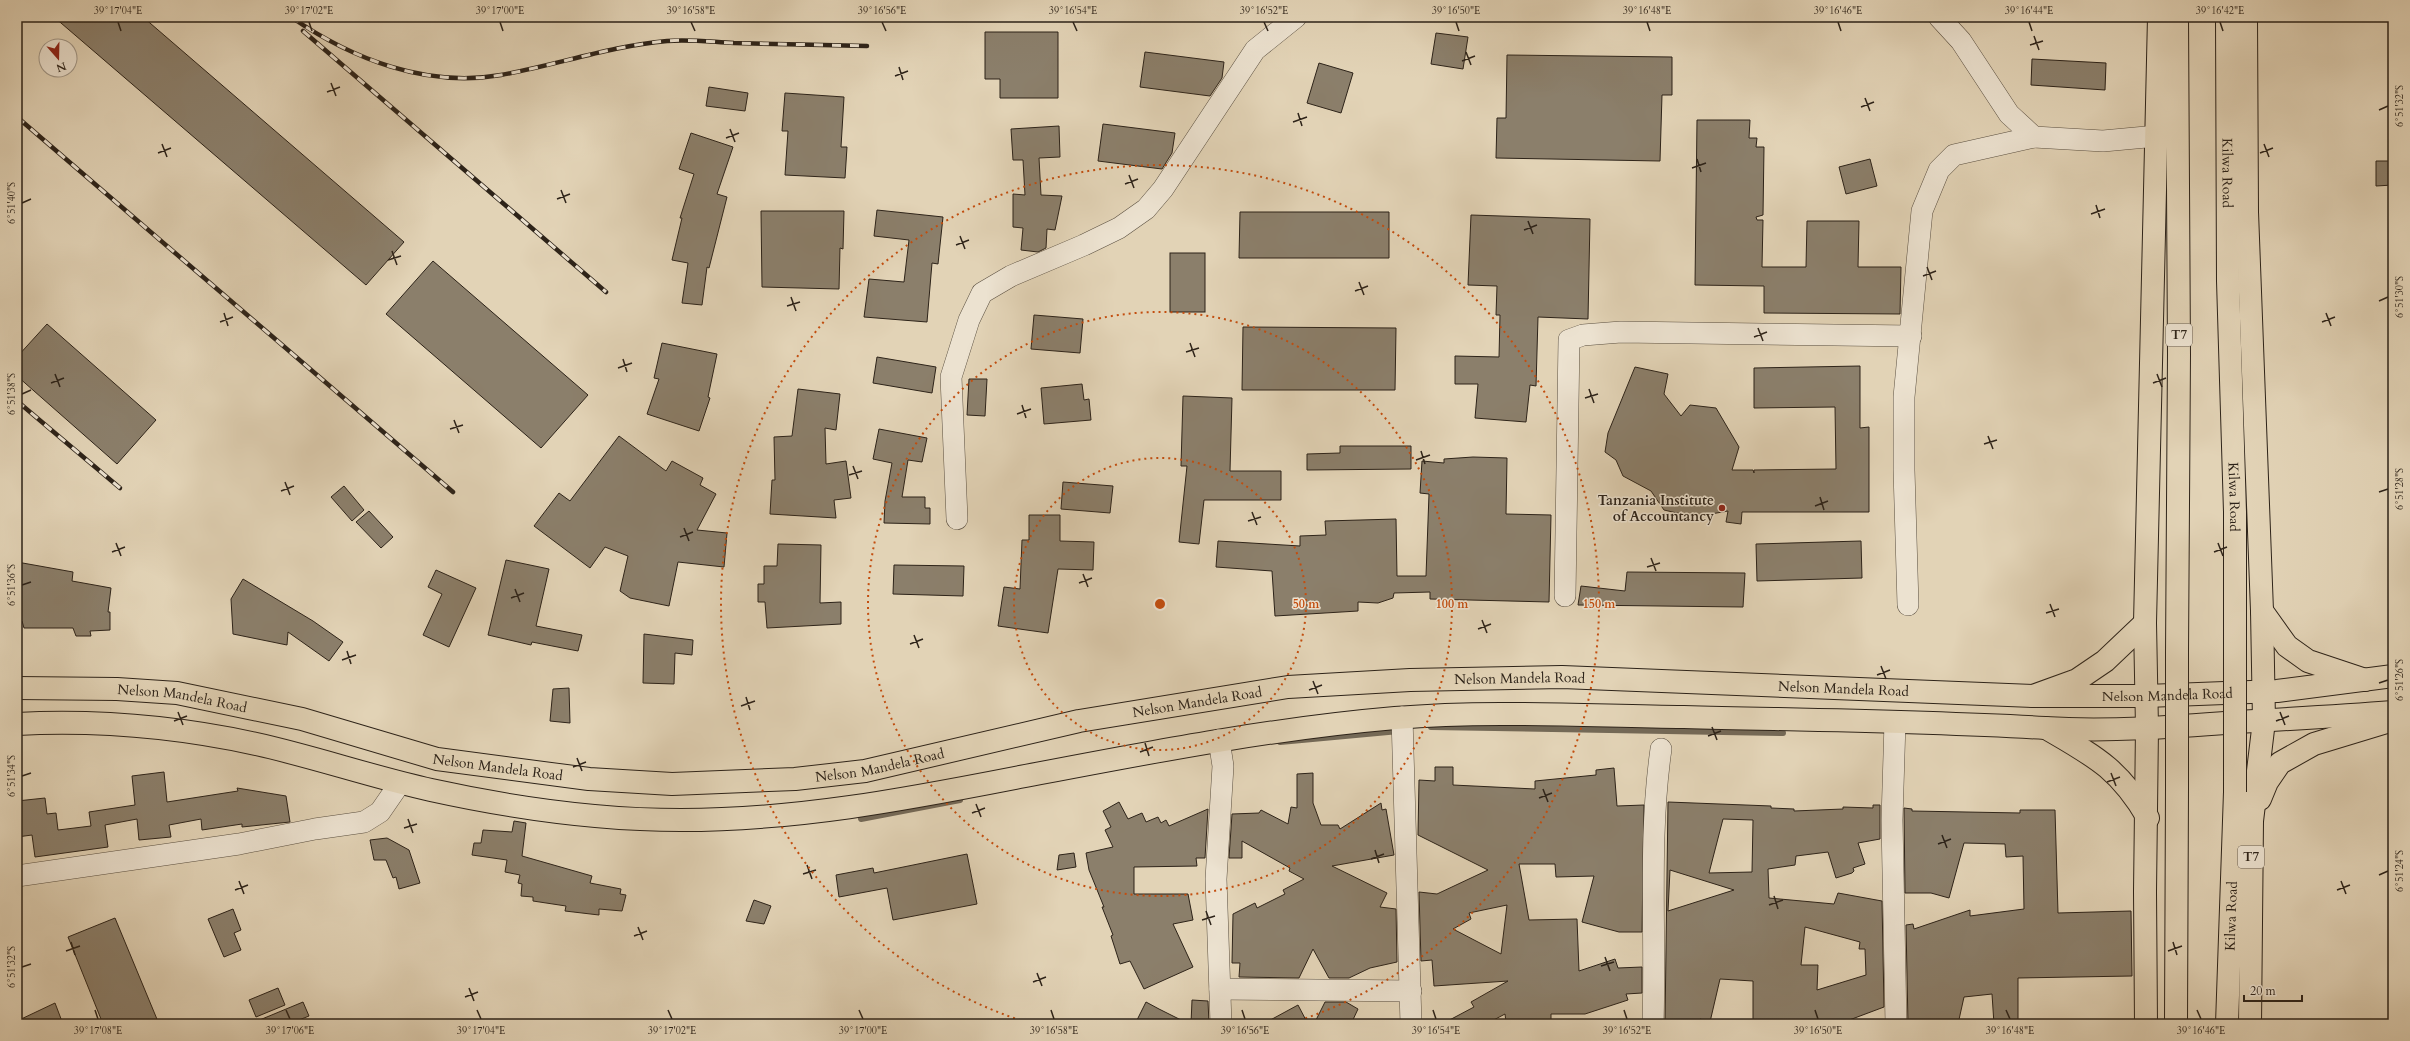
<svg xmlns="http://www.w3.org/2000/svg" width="2410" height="1041" viewBox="0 0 2410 1041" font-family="Cardo,serif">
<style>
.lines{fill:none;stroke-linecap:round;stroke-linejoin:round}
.stream{stroke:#746957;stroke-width:6}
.building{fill:#8b7f6b;stroke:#2d2319;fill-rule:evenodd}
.minor-casing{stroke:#5a4f40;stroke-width:22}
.major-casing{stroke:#2d2319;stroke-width:24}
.highway-casing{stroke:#2d2319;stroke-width:24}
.minor{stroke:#ece2d0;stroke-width:21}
.major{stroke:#e2d3b6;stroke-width:22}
.highway{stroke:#e2d3b6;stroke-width:22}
.rail-casing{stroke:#2d2319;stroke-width:4.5}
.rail{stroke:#ece2d0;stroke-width:3;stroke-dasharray:9;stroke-linecap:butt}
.highway-bridge-casing{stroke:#2d2319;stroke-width:24;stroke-linecap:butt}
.highway-bridge{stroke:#e2d3b6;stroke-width:22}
.ticks{fill:none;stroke:#2d2319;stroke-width:1.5}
.ring{fill:none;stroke:#c34e0f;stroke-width:2;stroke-dasharray:2 4}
.poi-dot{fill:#8f2418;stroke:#ece2d0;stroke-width:1.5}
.labels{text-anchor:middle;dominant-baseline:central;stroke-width:3;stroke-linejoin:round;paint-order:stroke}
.shield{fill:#ece2d0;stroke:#665c50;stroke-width:1}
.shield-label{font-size:13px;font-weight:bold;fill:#2d2319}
.street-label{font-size:14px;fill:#2d2319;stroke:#ece2d0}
.poi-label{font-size:14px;font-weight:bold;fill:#2d2319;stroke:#ece2d0;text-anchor:end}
.centre{fill:#c34e0f;stroke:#ece2d0;stroke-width:2}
.ring-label{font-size:12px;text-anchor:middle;font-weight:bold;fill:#c34e0f;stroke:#ece2d0;stroke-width:3;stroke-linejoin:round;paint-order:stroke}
.neatline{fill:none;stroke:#2d2319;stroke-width:1.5}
.ticks-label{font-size:10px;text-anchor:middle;fill:#2d2319}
</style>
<rect width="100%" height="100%" fill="#e2d3b6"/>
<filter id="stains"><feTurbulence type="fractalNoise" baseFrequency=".005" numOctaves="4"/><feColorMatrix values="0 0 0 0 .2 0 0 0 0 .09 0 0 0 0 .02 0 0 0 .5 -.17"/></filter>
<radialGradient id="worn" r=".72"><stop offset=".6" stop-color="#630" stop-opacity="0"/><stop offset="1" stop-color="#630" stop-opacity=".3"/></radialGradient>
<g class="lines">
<g class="stream">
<path d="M1431,727L1783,733"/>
<path d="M1280,742L1399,731"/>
<path d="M861,819L960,800"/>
</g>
</g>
<g class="building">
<path d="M54,17H143L404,242L366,285Z"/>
<path d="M985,32H1058V98H1000V79H985Z"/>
<path d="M1436,33L1468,37L1463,69L1431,64Z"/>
<path d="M1145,52L1224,62L1222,78L1210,96L1140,87Z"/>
<path d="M1507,55L1672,57V95H1662L1660,161L1496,158L1497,118H1506Z"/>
<path d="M2032,59L2106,63L2105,90L2031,85Z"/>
<path d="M1319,63L1353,73L1341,113L1307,103Z"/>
<path d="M709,87L748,93L745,111L706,106Z"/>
<path d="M785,93L844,97L841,147H847L845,178L785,175L788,131H782Z"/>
<path d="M1697,120H1750L1749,138H1757L1756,147H1764L1763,215L1756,217L1757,220H1763L1762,267H1806L1807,221H1859L1858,267H1901L1900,314L1764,313V286L1695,285Z"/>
<path d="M1103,124L1175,133L1172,153L1162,169L1098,161Z"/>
<path d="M1059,126L1060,157L1039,158L1041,195L1062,196L1055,230L1047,229L1046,248L1038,252L1021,250L1023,228L1013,227V194L1025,195L1023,160H1013L1011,129Z"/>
<path d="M691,133L733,147L717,194L727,197L709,268L707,267L702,305L682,303L688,263L672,260L682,218H680L694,174L679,169Z"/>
<path d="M1870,159L1877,186L1846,194L1839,167Z"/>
<path d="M2376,161H2393V185L2376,186Z"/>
<path d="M877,210L943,217L938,264L932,263L927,322L864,317L869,279L904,282L909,240L874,236Z"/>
<path d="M761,211H844L843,249L840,248L839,289L762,287Z"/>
<path d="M1240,212H1389V258H1239Z"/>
<path d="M1471,215L1590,219L1588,319L1538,317L1536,386L1530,385L1526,422L1475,418L1478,384H1455V356L1499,357L1500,315H1496L1497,286L1468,285Z"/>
<rect x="1170" y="253" width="35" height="59"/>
<path d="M433,261L588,395L541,448L386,314Z"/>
<path d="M1034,315L1083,319L1080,353L1031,349Z"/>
<path d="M47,324L156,420L117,464L17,376V357Z"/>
<path d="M1243,327L1396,328L1395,390H1242Z"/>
<path d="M662,343L717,354L708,397L710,398L699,431L647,414L659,379L654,378Z"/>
<path d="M877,357L936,367L932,393L873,383Z"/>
<path d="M1860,366V428L1869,427V512H1742L1741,524L1726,522L1728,511L1694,517L1664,510L1651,491L1623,476L1616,460L1605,452L1608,433L1635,367L1668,374L1664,394L1681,416L1690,405L1716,408L1739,447L1732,470H1753L1754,473V470L1836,469L1835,407L1754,408V368Z"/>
<path d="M969,379H987L985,416L967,415Z"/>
<path d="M1082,384L1084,400L1089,399L1091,420L1044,424L1041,388Z"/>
<path d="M798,389L840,394L836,430L825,428L826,464L846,461L851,498L834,500L836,518L770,514L772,480H775L774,437L792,436Z"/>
<path d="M1183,396L1232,398L1230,471H1281V500H1204L1199,544L1179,542L1187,466H1181Z"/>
<path d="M879,429L927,438L922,462L908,460L902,497H925V508H930V524L884,523L885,501L892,463L873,459Z"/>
<path d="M619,436L666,471L672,461L703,478L700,485L716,494L697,530L727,533L724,567L678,562L669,606L630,598L620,591L628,556L605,547L590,568L534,526L559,493L570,501Z"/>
<path d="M1340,446H1411V469L1307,470V454L1340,453Z"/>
<path d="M1473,457L1507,458L1506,514L1551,515L1549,602L1430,599V592L1394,593L1393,598L1378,603L1358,602V611L1275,616L1272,571L1216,567L1218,541L1300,546V536L1326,535L1325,521L1396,519L1397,576H1426L1429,494L1420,493L1422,461L1444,463V459Z"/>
<path d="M1063,482L1113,486L1110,513L1061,509Z"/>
<path d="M344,486L364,510L352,521L331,497Z"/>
<path d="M369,511L393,537L381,548L356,522Z"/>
<path d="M1029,515H1060V541L1094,542L1093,570L1058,569L1048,633L998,626L1004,587L1020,589L1022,540H1029Z"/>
<path d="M1861,541L1862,578L1757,581L1756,544Z"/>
<path d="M778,544L821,545L820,603L841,602V624L767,628L765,602H758V584H764V566H777Z"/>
<path d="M506,560L549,569L536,626L582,635L578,651L532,642L531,645L488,635Z"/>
<path d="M17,562L73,572L72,581L111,588L108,612H110V630L90,631L91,636H76L73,628H24L22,621L17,623Z"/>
<path d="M894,565L964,566L963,596L893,594Z"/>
<path d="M436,570L476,588L449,647L423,635L442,594L428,587Z"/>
<path d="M1627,572L1745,573L1743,607L1578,605L1581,586L1625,591Z"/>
<path d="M243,579L313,621L343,642L329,661L288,632L287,645L233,634L231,599Z"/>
<path d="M644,634L693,640L692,655L675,653L674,684L643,683Z"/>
<path d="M569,688L570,723L550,721L553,689Z"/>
<path d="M1435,767H1453V785L1535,789V781L1596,775V770L1614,768L1617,806L1644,805L1642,932H1619L1582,922L1594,876L1556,877L1555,864H1519L1529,920L1577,919L1579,971L1615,959L1618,968L1642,967V993L1626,994L1628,1000L1585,1014H1551V1024H1522V1020L1506,1022L1505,1014L1486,1024H1442L1474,1007L1471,1002L1508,981L1434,986L1432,960L1421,961L1419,892L1437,894L1488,870L1418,835L1419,780L1435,781ZM1507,905L1501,954L1453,929L1471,919L1469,913Z"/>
<path d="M164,772L167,802L238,791L237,788L286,796L290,822L242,827V824L202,830L201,819L169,825L171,837L139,840L137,819L105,825L108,847L35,857L32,835L17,837V801L45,798L47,814L56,813L58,830L91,826L89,812L135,805L132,776Z"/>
<path d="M1313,773V803L1321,825H1338L1340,829L1381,803L1382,810L1386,809L1394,855L1332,866L1387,893L1380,907L1396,909L1397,962L1370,968L1349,978H1329L1313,949L1299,978L1239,977L1240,963H1232L1233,914L1255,903L1257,908L1285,894L1283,890L1304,879L1289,871L1290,868L1242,841V858H1229L1232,814L1259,813L1261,810L1288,824L1291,807L1297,808V774Z"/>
<path d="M1119,802L1128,819L1142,813L1146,822L1158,817L1161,823L1166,820L1169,826L1208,809L1205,858H1196L1197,866L1134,867V894H1188L1193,920L1173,924L1193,967L1144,989L1130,961L1120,964L1111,936L1113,935L1102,907H1104L1089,870L1086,853L1113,847L1105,830L1111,827L1103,811Z"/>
<path d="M1668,802L1771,806V808L1794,809V811L1843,809V807L1873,808V805H1880V839L1858,843L1865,864L1853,868L1854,871L1852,873L1836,878L1828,852L1796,856L1795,865L1768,869L1769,898L1834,904L1838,893L1882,901L1884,1007L1844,1022H1753V981L1720,979L1710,1022L1700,1019L1699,1024H1665ZM1723,819L1753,820L1752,872L1709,873ZM1670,870L1734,890L1668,911ZM1805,927L1860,942L1859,949H1865L1866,975L1817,990L1818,965H1801Z"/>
<path d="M1904,808L1912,809V811L2020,813V810H2055L2058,913L2131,911L2132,976L2018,978V1024H1994L1992,994L1964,997L1958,1024H1908L1906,925L1913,924L1914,929L1970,910V916L2024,909L2023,856L2006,857L2005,844L1964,843L1949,898L1931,893H1905Z"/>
<path d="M514,821L526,823L522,856L592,876L590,883L621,889L620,894L626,895L622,911L599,909V915L565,911L566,906L533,901V897L521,896L522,884L518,883L520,875L505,872L507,860L472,855L474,843H481L483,830L512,832Z"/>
<path d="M387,838L409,850L420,883L399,889L396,877L393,878L386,860H374L370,840Z"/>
<path d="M1074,853L1076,867L1057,870L1059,855Z"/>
<path d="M967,854L977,904L893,920L887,888L839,897L836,875L873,868L874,873Z"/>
<path d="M754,900L771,906L764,924L746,921Z"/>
<path d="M233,909L241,930L234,933L241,950L224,957L208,919Z"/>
<path d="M115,918L159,1024H103L68,937Z"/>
<path d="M278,988L285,1005L256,1017L249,1000Z"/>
<path d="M1192,1000L1208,1001L1209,1024H1191Z"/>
<path d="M303,1002L309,1016L289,1024H250Z"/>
<path d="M1146,1002L1159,1009L1189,1024H1135Z"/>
<path d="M1325,1002H1346L1358,1009L1351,1024H1314Z"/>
<path d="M55,1003L63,1024H17V1021Z"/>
<path d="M1298,1005L1308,1024H1263Z"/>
</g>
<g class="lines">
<defs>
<g id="minor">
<path d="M1939,17L1961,41L2009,114L2034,137L2103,141L2157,136"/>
<path d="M957,519L951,377L969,320L982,293L1011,276L1084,245L1119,228L1146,209L1163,189L1255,50L1296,17"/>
<path d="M1565,596L1569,340L1583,335L1621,332L1911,336"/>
<path d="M1908,605L1904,470V397L1922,211L1939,170L1954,155L2034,137"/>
<path d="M1402,717L1411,1024"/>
<path d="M1895,722L1892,820L1896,1024"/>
<path d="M1219,740L1223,766L1216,879L1221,1024"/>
<path d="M17,876L239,844L315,829L364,822L380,812L400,783"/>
<path d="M1220,989L1411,991"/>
<path d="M1653,1024C1656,932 1648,840 1661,749"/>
</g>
<g id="major">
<path id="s1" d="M17,688L117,689L177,693L302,719L437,759L589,779L672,784L795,779L865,771L1079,721L1288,687L1410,680L1562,677L2033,696H2146L2277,691L2393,676"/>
<path d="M17,724C96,720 178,727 256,744C315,757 372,777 431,790C513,808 596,820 681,820C796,820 902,800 1015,778C1141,754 1267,729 1395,718C1491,710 1588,716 1684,717C1804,720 1924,721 2045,728C2108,732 2173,727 2237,722C2289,719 2341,716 2393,712"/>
</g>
<g id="highway">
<path d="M2177,17L2179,354L2177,653"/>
<path id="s2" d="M2227,17L2228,281L2235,512V649"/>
<path d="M2246,17L2247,212L2262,611L2264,721L2252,821L2250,1024"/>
<path d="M2262,611L2287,646L2308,661L2365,680"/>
<path d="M2033,696L2077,680L2105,661L2145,623"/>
<path d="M2046,728C2094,756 2119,768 2148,818"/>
<path d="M2260,799L2267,782L2280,763L2314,744L2393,720"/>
<path d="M2146,1024L2145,892L2147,728L2145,623L2159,17"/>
<path d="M2176,1024L2177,788"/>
<path id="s3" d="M2227,1024L2235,792"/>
</g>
</defs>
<use href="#minor" class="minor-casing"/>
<use href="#major" class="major-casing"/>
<use href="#highway" class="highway-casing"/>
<use href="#minor" class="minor"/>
<use href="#major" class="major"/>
<use href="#highway" class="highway"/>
<defs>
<g id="rail">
<path d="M291,17C352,59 426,88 501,75C557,65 610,46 667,41C689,39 712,42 734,43C778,44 823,45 867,46"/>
<path d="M303,31L606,292"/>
<path d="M17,117L453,492"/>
<path d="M17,401L120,488"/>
</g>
</defs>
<use href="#rail" class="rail-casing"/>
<use href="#rail" class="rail"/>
<defs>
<g id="highway-bridge">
<path d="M2177,653V788"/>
<path d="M2235,792V649"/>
</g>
</defs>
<use href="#highway-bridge" class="highway-bridge-casing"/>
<use href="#highway-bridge" class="highway-bridge"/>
</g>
<path class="ticks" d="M118,22L121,31M309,22L312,31M500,22L503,31M691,22L695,31M882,22L886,31M1073,22L1077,31M1264,22L1268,31M1456,22L1459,31M1647,22L1650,31M1838,22L1841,31M2029,22L2032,31M2220,22L2223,31M2034,36L2039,50M2030,45L2043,41M1466,52L1471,65M1462,61L1475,56M899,67L903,80M895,76L908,71M331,83L336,96M327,92L340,87M1865,98L1870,111M1861,107L1874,102M2379,110L2388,106M1298,113L1302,126M1293,122L1307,117M730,129L735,142M726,138L739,133M162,144L167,157M2264,144L2269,157M158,153L171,148M2260,153L2273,148M1697,159L1701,172M1692,168L1706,163M1129,175L1134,188M1125,184L1138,179M561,190L566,203M557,199L570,194M22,203L31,199M2096,205L2100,218M2091,214L2105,209M1528,221L1533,234M1524,230L1537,225M960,236L965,249M956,245L969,240M392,251L397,265M388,260L401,256M1927,267L1932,280M1923,276L1936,271M1359,282L1364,295M1355,291L1368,286M791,297L796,311M2379,301L2388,297M787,306L800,302M224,313L228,326M2326,313L2331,326M220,322L233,317M2322,322L2335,317M1758,328L1763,341M1754,337L1767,332M1190,343L1195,357M1186,352L1199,348M623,359L627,372M618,368L632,363M55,374L60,387M2157,374L2162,387M51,383L64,378M2153,383L2166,378M1589,389L1594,403M22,394L31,390M1585,398L1598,394M1022,405L1026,418M1017,414L1031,409M454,420L459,433M450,429L463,425M1988,436L1993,449M1984,444L1997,440M1421,451L1425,464M1416,460L1430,455M853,466L858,479M849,475L862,471M285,482L290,495M281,491L294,486M2379,492L2388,489M1820,497L1824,510M1815,506L1828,501M1252,512L1257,525M1248,521L1261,517M684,528L689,541M680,537L693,532M116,543L121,556M2218,543L2223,556M112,552L125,547M2214,552L2227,547M1651,558L1656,571M1647,567L1660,563M1083,574L1088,587M1079,583L1092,578M22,585L31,582M515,589L520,602M511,598L524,593M2050,604L2055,617M2046,613L2059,609M1482,620L1487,633M1478,629L1491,624M914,635L919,648M910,644L923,639M347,651L351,664M342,660L356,655M1881,666L1886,679M1877,675L1890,670M1313,681L1318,694M2379,683L2388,680M1309,690L1322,685M746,697L750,710M741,706L755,701M178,712L183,725M2280,712L2285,725M174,721L187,716M2276,721L2289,716M1712,727L1717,740M1708,736L1721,731M1145,743L1149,756M1140,752L1153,747M577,758L582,771M573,767L586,762M2111,773L2116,786M22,776L31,773M2107,782L2120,777M1543,789L1548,802M1539,798L1552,793M976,804L981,817M972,813L985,808M408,819L413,833M404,828L417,824M1942,835L1947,848M1938,844L1951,839M1375,850L1379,863M1371,859L1384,854M807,865L812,879M803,874L816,870M2379,875L2388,871M239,881L244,894M2341,881L2346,894M235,890L248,885M2337,890L2350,885M1774,896L1778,909M1769,905L1783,900M1206,911L1211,925M1202,920L1215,916M638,927L643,940M634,936L647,931M71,942L75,955M2173,942L2177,955M66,951L80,946M2168,951L2182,946M1605,957L1610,971M1601,966L1614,962M22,967L31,964M1037,973L1042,986M1033,982L1046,977M469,988L474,1001M465,997L478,992M95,1010L98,1019M286,1010L290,1019M477,1010L481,1019M668,1010L672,1019M859,1010L863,1019M1051,1010L1054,1019M1242,1010L1245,1019M1433,1010L1436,1019M1624,1010L1627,1019M1815,1010L1818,1019M2006,1010L2010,1019M2197,1010L2201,1019"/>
<g class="ring">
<circle cx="1160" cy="604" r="146"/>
<circle cx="1160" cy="604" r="292"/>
<path d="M1032 1024A439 439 0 1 1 1288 1024"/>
</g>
<circle class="poi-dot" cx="1722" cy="508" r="4"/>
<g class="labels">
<g class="shield">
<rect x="2166" y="324" width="26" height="22" rx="3"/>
<rect x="2238" y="846" width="26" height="22" rx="3"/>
</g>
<g class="shield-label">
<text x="2179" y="335">T7</text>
<text x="2251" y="857">T7</text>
</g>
<g class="street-label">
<text stroke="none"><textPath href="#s2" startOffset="156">Kilwa Road</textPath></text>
<text stroke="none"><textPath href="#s2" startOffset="480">Kilwa Road</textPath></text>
<text stroke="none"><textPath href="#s1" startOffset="1522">Nelson Mandela Road</textPath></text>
<text stroke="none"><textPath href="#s1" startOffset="1846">Nelson Mandela Road</textPath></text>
<text stroke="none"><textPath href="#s1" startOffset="2170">Nelson Mandela Road</textPath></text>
<text stroke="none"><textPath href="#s1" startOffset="166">Nelson Mandela Road</textPath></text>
<text stroke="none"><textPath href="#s1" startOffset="1198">Nelson Mandela Road</textPath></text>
<text stroke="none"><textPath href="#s1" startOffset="874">Nelson Mandela Road</textPath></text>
<text stroke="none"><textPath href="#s1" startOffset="490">Nelson Mandela Road</textPath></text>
<text stroke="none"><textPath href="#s3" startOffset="108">Kilwa Road</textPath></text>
</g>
<g class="poi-label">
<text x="1714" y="500">Tanzania Institute<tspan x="1714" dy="16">of Accountancy</tspan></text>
</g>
</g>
<circle cx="1160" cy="604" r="6" class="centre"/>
<g class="ring-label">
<text x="1306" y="608">50 m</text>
<text x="1452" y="608">100 m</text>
<text x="1599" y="608">150 m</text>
</g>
<rect width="2410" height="1041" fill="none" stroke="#e2d3b6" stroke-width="44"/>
<g transform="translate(58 58) rotate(160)"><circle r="19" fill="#ece2d0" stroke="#a09687"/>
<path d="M0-3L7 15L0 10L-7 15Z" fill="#8f2418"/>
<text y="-6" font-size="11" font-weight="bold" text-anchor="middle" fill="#2d2319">N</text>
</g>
<path d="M2244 995v6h58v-6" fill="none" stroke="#2d2319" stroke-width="2"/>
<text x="2250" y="995" font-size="12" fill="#2d2319" stroke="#ece2d0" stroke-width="3" paint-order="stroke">20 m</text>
<rect x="22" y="22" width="2366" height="997" class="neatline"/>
<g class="ticks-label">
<text x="118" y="14">39°17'04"E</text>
<text x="309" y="14">39°17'02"E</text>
<text x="500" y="14">39°17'00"E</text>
<text x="691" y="14">39°16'58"E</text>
<text x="882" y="14">39°16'56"E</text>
<text x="1073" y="14">39°16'54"E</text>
<text x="1264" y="14">39°16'52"E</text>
<text x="1456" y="14">39°16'50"E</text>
<text x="1647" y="14">39°16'48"E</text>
<text x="1838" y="14">39°16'46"E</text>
<text x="2029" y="14">39°16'44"E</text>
<text x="2220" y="14">39°16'42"E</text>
<text transform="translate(2399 106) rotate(-90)" y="4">6°51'32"S</text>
<text transform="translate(11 203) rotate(-90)" y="4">6°51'40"S</text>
<text transform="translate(2399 297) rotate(-90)" y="4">6°51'30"S</text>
<text transform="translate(11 394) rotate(-90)" y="4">6°51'38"S</text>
<text transform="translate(2399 489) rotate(-90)" y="4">6°51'28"S</text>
<text transform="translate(11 585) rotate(-90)" y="4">6°51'36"S</text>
<text transform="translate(2399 680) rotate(-90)" y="4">6°51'26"S</text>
<text transform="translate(11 776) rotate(-90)" y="4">6°51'34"S</text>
<text transform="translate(2399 871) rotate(-90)" y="4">6°51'24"S</text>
<text transform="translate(11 967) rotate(-90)" y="4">6°51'32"S</text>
<text x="98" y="1034">39°17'08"E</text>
<text x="290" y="1034">39°17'06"E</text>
<text x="481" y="1034">39°17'04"E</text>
<text x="672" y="1034">39°17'02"E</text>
<text x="863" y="1034">39°17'00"E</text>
<text x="1054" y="1034">39°16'58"E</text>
<text x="1245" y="1034">39°16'56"E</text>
<text x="1436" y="1034">39°16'54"E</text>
<text x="1627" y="1034">39°16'52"E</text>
<text x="1818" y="1034">39°16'50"E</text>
<text x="2010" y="1034">39°16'48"E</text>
<text x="2201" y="1034">39°16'46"E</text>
</g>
<rect width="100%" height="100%" filter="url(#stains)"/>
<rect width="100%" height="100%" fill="url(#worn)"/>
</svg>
